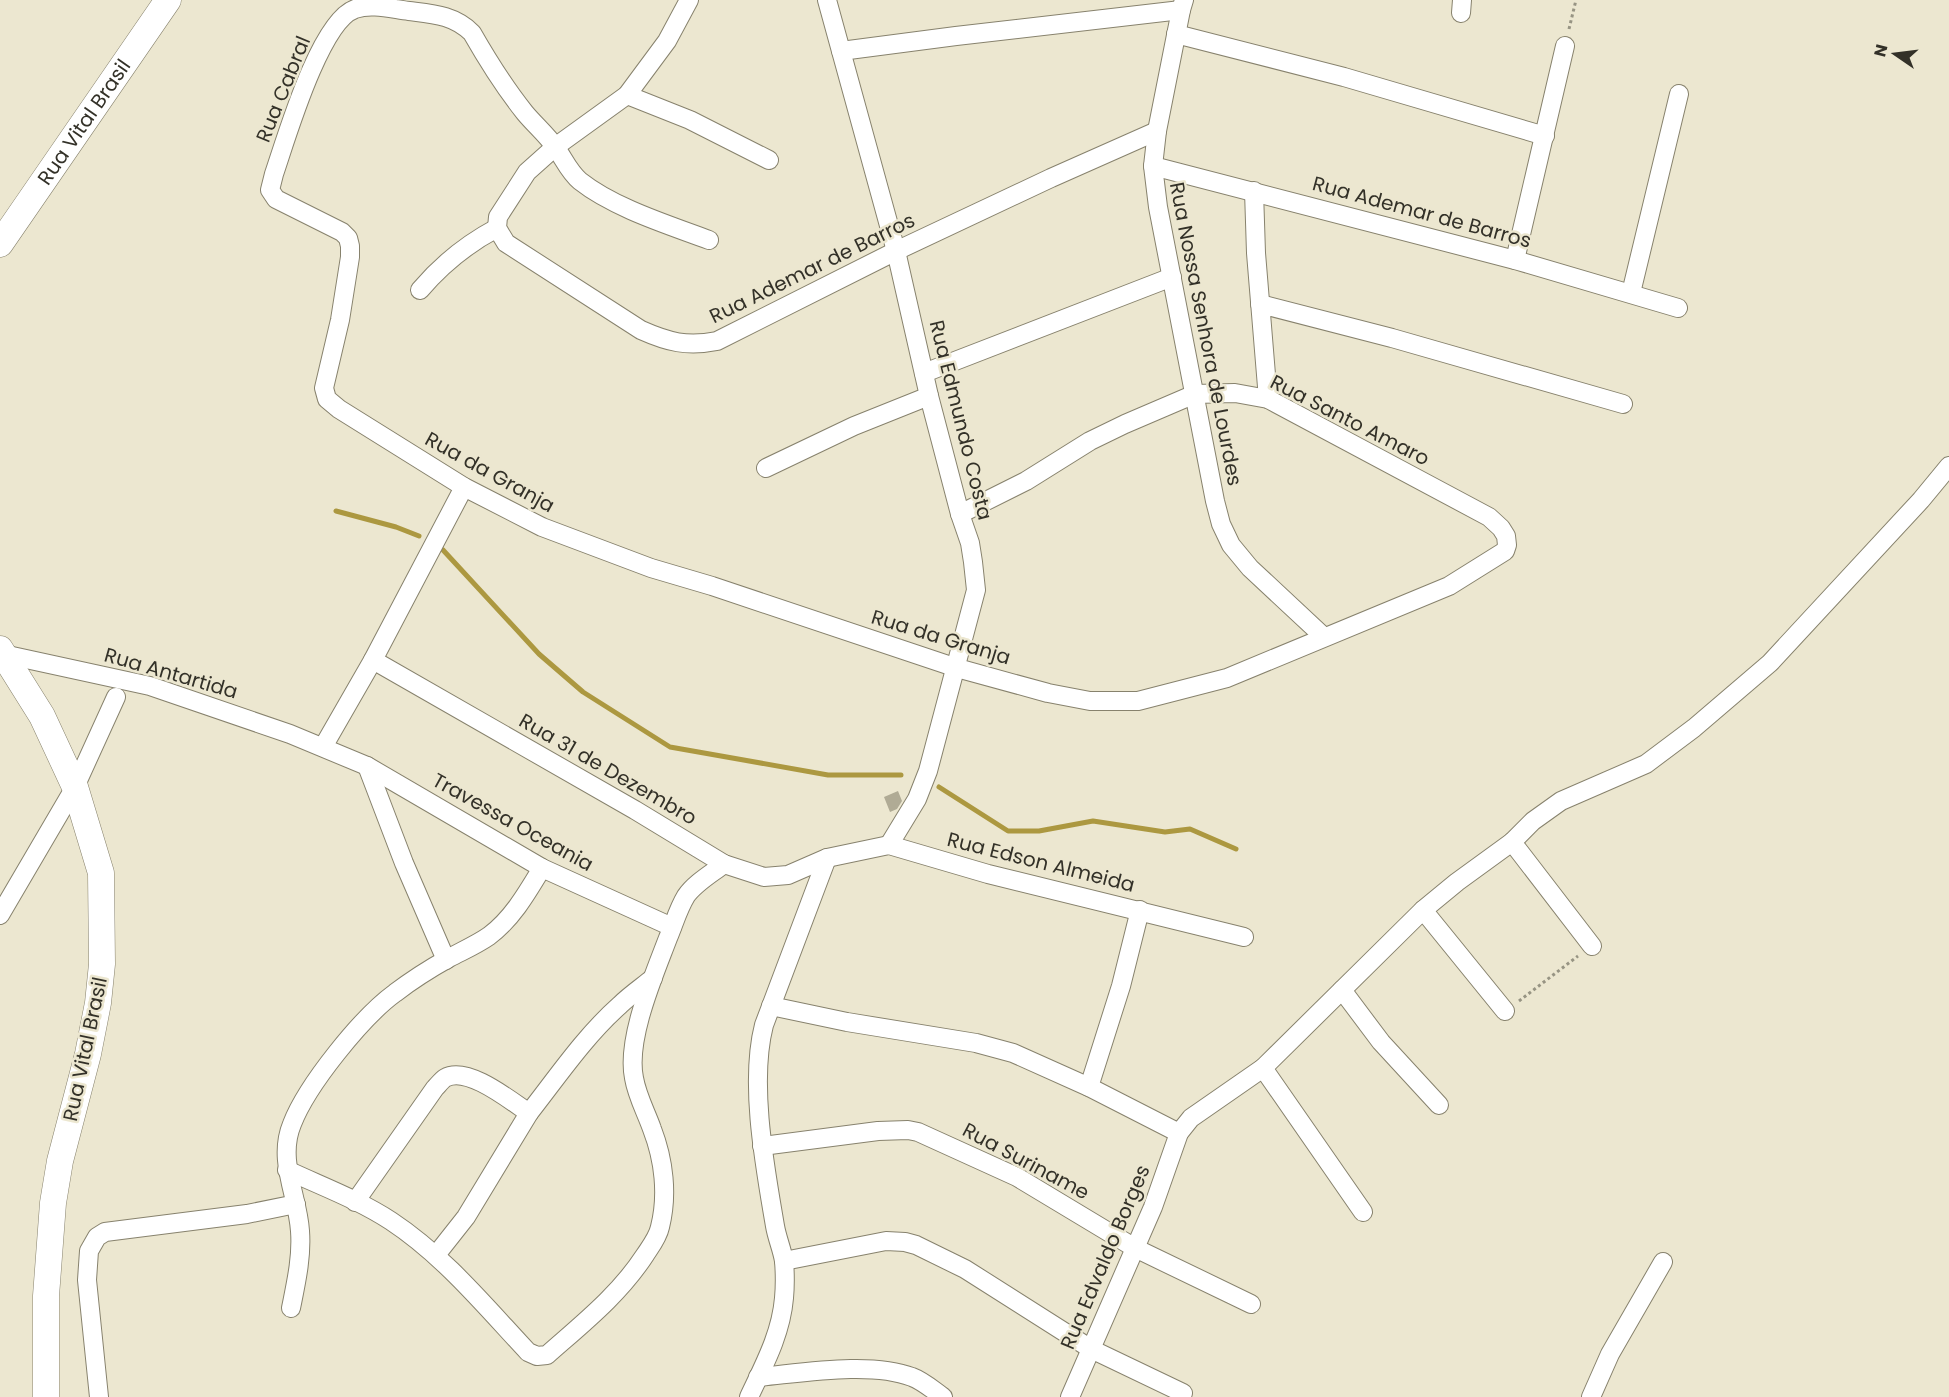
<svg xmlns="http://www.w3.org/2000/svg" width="1949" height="1397" viewBox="0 0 1949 1397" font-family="Poppins,sans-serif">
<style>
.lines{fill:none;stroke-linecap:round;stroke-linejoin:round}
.stream{stroke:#ac9840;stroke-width:5}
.building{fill:#b0ab95}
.street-casing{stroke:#87826d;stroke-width:20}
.secondary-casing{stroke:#87826d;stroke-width:27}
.path{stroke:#979483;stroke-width:3;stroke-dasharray:3 3;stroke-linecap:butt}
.street{stroke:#fff;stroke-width:18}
.secondary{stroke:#fff;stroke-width:26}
.labels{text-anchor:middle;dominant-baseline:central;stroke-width:5;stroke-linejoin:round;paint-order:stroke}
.street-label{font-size:20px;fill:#333128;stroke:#ece7d0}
</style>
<rect width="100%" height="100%" fill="#ece7d0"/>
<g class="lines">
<g class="stream">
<path d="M336,511L396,527L419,536"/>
<path d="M443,550L539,654L583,692L670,747L828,775H901"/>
<path d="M939,787L1008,831H1039L1093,821L1165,832L1190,829L1236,849"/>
</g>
</g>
<path class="building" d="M898,791L902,801L897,809L890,812L884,797Z"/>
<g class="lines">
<defs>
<g id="street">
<path d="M689,0L667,41L627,95L555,147L527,172L498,217L497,228L506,243L641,330C668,342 687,347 717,341L896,251L1051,178L1157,131"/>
<path d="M827,0L896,251L929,396L960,514L970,543L973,562L976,590L928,771L917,799L889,845"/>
<path d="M1184,0L1181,10L1157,131L1153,166L1158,207L1215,501L1221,524L1231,545L1250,568L1324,637"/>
<path d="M1461,13L1462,0"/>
<path d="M1176,34L1344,77L1545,136"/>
<path d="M841,51L956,36L1181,10"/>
<path d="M627,95L690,120L769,160"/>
<path d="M1153,166L1515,260L1678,308"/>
<path d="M1254,191L1256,253L1268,399"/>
<path d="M709,240C669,225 614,208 580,181C569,172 564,159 556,148C547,135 535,125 525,113C505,88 488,61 472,33C454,15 433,14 409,11C392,9 371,3 355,9C320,21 286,139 274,174L270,190L276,199L342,232L348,238L350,246V257L340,320L324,388L327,399L339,409L464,487L542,527L651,568L712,586L957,668L1048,693L1090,701H1138L1227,678L1449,586L1505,551L1507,545L1506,536L1501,528L1489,517L1268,399L1235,393L1195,394L1125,424L1090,441L1026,481L960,514"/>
<path d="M1515,260L1565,46"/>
<path d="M420,290C442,264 467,244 497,228"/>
<path d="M1631,293L1679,94"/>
<path d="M1260,304L1392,338L1623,404"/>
<path d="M924,373L1172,277"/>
<path d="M766,468L854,426L929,396"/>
<path d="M0,656L3,654L150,686L290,734L367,766L542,868L672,927"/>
<path d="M373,660L635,810L724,864L764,877L788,875L827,858L889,845L988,874L1244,937"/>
<path d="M323,747L373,660L464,487"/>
<path d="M367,766L404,863L446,960"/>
<path d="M1512,842L1592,946"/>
<path d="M1423,910L1505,1011"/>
<path d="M0,915L75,787L116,697"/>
<path d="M1342,990L1381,1042L1439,1105"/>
<path d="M771,1006L847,1022L976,1043L1013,1053L1089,1087L1179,1133"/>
<path d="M1263,1068L1363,1212"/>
<path d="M1089,1087L1121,986L1140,910"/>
<path d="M529,1113C558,1076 585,1036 620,1005C630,995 642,987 653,978"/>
<path d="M762,1146L878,1131L908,1130L918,1132L1017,1177L1135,1248L1251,1304"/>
<path d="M287,1170C321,1186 359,1200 391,1221C444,1256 485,1306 528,1352L537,1356L547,1355C582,1324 619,1295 645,1255C651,1246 658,1237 660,1227C668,1195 664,1160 652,1129C646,1112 637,1096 634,1078C626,1039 654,975 668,938C674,924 678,909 686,896C695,883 711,874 724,864"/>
<path d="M355,1202L435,1088C438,1085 442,1080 445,1078C467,1065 511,1101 529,1113L466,1217L436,1255"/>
<path d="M784,1261L886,1241L905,1242L916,1245L965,1269L1091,1349L1183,1393"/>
<path d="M291,1308C296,1283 302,1257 300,1231C298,1196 277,1160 292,1124C307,1085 362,1017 395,993C412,980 431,968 449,958C462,951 476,945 489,936C512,919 527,893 542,868"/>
<path d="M758,1377C802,1373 871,1361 912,1377C923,1381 933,1390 943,1397"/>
<path d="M99,1397L87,1280L89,1251L97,1237L105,1232L247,1214L296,1204"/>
<path d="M749,1397C764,1365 781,1334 784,1298C785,1287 785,1273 784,1261C782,1249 777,1238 775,1226C765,1167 749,1083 764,1025L827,858"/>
<path d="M1070,1397L1153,1207L1179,1133L1191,1118L1263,1068L1423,910L1457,882L1512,842L1533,821L1561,801L1646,764L1694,728L1770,663L1921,500L1949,466"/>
<path d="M1591,1397L1610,1354L1663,1262"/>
</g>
<g id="secondary">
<path id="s1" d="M0,244L168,0"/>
<path d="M0,649L42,716L75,787L101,873L102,964L98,1003L88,1054L60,1161L53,1203L46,1296V1397"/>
</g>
</defs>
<use href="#street" class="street-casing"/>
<use href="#secondary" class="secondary-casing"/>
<g class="path">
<path d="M1569,29L1576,0"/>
<path d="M1519,1001L1578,956"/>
</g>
<use href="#street" class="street"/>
<use href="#secondary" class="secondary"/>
</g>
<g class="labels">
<g class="street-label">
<text transform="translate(283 89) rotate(-68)">Rua Cabral</text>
<text stroke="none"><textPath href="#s1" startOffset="148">Rua Vital Brasil</textPath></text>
<text transform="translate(1422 212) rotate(15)">Rua Ademar de Barros</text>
<text transform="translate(812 268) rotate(-26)">Rua Ademar de Barros</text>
<text transform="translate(1206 334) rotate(79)">Rua Nossa Senhora de Lourdes</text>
<text transform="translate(961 420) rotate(76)">Rua Edmundo Costa</text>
<text transform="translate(1350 420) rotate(27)">Rua Santo Amaro</text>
<text transform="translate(490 472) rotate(29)">Rua da Granja</text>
<text transform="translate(941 637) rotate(17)">Rua da Granja</text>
<text transform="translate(171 673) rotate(16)">Rua Antartida</text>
<text transform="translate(608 769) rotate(30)">Rua 31 de Dezembro</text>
<text transform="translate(513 822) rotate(29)">Travessa Oceania</text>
<text transform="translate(1041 862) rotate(14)">Rua Edson Almeida</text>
<text transform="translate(85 1049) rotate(-78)">Rua Vital Brasil</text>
<text transform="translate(1026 1161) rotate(28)">Rua Suriname</text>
<text transform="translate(1105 1257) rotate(-67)">Rua Edvaldo Borges</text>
</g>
</g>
<g transform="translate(1895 54) rotate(284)" stroke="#ece7d0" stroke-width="4.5" paint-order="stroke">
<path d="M0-4.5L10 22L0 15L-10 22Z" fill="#333128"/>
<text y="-9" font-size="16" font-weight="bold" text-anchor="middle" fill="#333128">N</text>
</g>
</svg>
